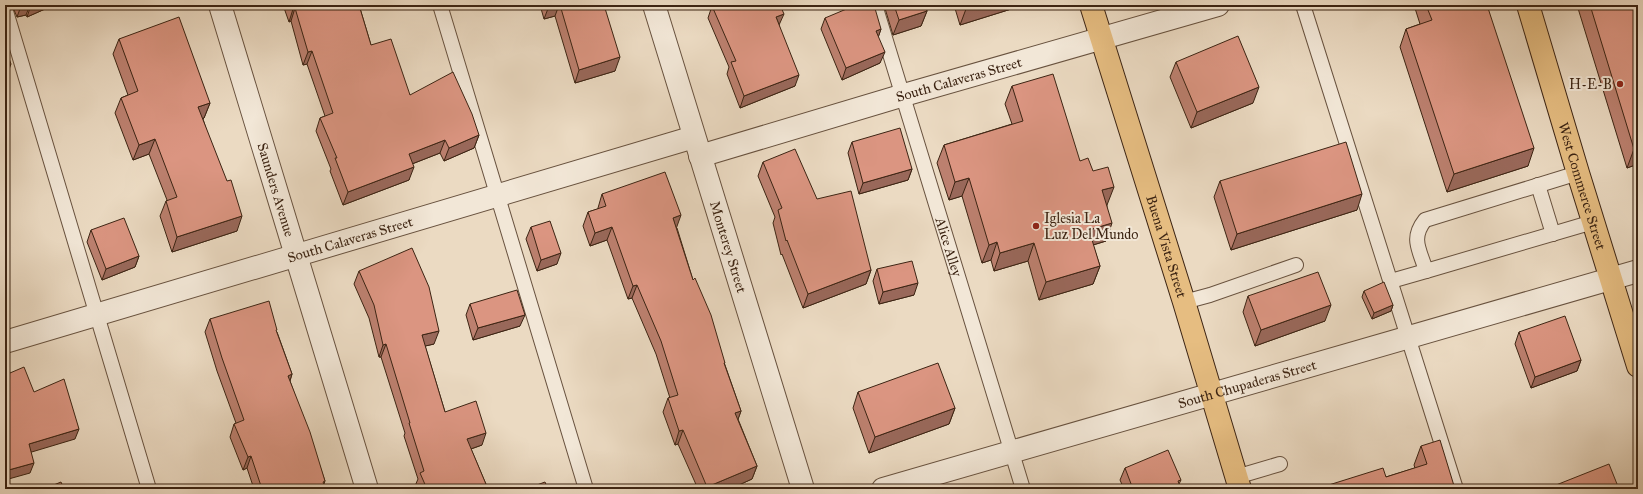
<svg xmlns="http://www.w3.org/2000/svg" width="1643" height="494" viewBox="0 0 1643 494" font-family="'IM FELL Great Primer',serif">
<style>
.lines{fill:none;stroke-linecap:round;stroke-linejoin:round}
.service-casing{stroke:#68523f;stroke-width:16}
.minor-casing{stroke:#68523f;stroke-width:24}
.primary-casing{stroke:#3c2413;stroke-width:24}
.service{stroke:#f2e7d7;stroke-width:14}
.minor{stroke:#f2e7d7;stroke-width:22}
.primary{stroke:#e6bd81;stroke-width:22}
.wall{fill:#bc806f;stroke:#3c2413}
.shaded-wall{fill:#99685a;stroke:#3c2413}
.building{fill:#db9581;stroke:#3c2413}
.poi-dot{fill:#8f2418;stroke:#f2e7d7;stroke-width:1.5}
.labels{text-anchor:middle;dominant-baseline:central;stroke-width:4;stroke-linejoin:round;paint-order:stroke}
.street-label{font-size:14px;fill:#3c2413;stroke:#f2e7d7}
.poi-label{font-size:14px;fill:#3c2413;stroke:#f2e7d7;text-anchor:end}
</style>
<rect width="100%" height="100%" fill="#ebdac2"/>
<filter id="stains"><feTurbulence type="fractalNoise" baseFrequency=".005" numOctaves="4"/><feColorMatrix values="0 0 0 0 .2 0 0 0 0 .09 0 0 0 0 .02 0 0 0 .5 -.17"/></filter>
<radialGradient id="worn" r=".72"><stop offset=".6" stop-color="#630" stop-opacity="0"/><stop offset="1" stop-color="#630" stop-opacity=".3"/></radialGradient>
<g class="lines">
<defs>
<g id="service">
<path d="M440,5L586,489"/>
<path id="s1" d="M875,5L1023,489"/>
<path d="M1303,5L1456,489"/>
<path d="M5,8L149,489"/>
<path d="M1578,173L1425,220C1410,239 1420,250 1426,271L1593,222"/>
<path d="M1538,185L1553,234"/>
<path d="M1391,281L1426,271"/>
<path d="M1184,302L1210,295L1296,265"/>
<path d="M1236,477L1280,464"/>
</g>
<g id="minor">
<path id="s2" d="M220,5L367,489"/>
<path id="s3" d="M654,5L803,489"/>
<path id="s4" d="M700,156L904,95L1218,5"/>
<path id="s5" d="M5,342L694,137"/>
<path id="s6" d="M883,489L1638,271"/>
</g>
<g id="primary">
<path id="s7" d="M1091,5L1184,302L1240,489"/>
<path id="s8" d="M1528,5L1578,173L1638,366"/>
</g>
</defs>
<use href="#service" class="service-casing"/>
<use href="#minor" class="minor-casing"/>
<use href="#primary" class="primary-casing"/>
<use href="#service" class="service"/>
<use href="#minor" class="minor"/>
<use href="#primary" class="primary"/>
</g>
<g class="wall">
<path d="M12,5H54L27,17L26,15L17,17Z"/>
<path d="M283,5H359L371,45L410,95L479,135L474,148L444,161L440,153L412,164L409,180L343,205L330,171L331,169L316,131L320,118L325,116L307,64L303,65L291,21L289,22Z"/>
<path d="M540,5H604L615,71L575,83L555,16L544,19Z"/>
<path d="M884,5H925L927,11L921,26L893,35Z"/>
<path d="M954,5H1024L960,25Z"/>
<path d="M1414,5H1487L1528,166L1447,192L1400,47L1406,29L1420,24Z"/>
<path d="M1577,5H1638V164L1627,168Z"/>
<path d="M712,6L779,25L795,86L740,108L727,74L729,67L708,18Z"/>
<path d="M825,18L881,29L878,37L880,63L842,80L821,29Z"/>
<path d="M119,39L210,103L204,118L203,119L237,231L172,252L160,216L166,201L167,200L149,154L133,160L115,113L121,98L128,95L113,54Z"/>
<path d="M1176,62L1253,103L1191,128L1170,77Z"/>
<path d="M1012,86L1080,161L1093,171L1107,205L1106,241L1093,245L1100,266L1093,284L1039,300L1028,261L994,271L991,260L982,263L962,196L949,200L937,163L944,145L1012,124L1005,104Z"/>
<path d="M852,142L912,169L908,180L859,194L848,153Z"/>
<path d="M763,162L817,199L871,270L866,284L803,308L782,254L781,255L773,223L775,217L758,176Z"/>
<path d="M1220,181L1357,210L1231,250L1214,197Z"/>
<path d="M602,194L677,228L693,280L725,365L741,411L738,419L757,466L752,479L730,489H698L678,444L675,445L663,412L668,398H670L656,354L632,298L628,299L607,240L590,246L583,226L588,212L598,209V208Z"/>
<path d="M531,227L557,264L537,271L526,239Z"/>
<path d="M91,230L139,256L135,267L102,280L87,242Z"/>
<path d="M877,269L914,295L879,304L873,281Z"/>
<path d="M359,271L434,344L425,346L445,412L482,445L471,449L488,489H417L415,486L418,479L404,436L405,433L381,357H379L369,318L354,284Z"/>
<path d="M1364,291L1393,305L1391,311L1372,319L1362,297Z"/>
<path d="M1248,296L1325,321L1255,346L1243,312Z"/>
<path d="M470,304L520,326L473,340L466,315Z"/>
<path d="M210,319L277,332L292,374L290,381L325,481L324,484L326,489H254L247,468L243,470L230,437L234,424L236,423L217,371L205,332Z"/>
<path d="M1519,332L1581,360L1577,371L1531,388L1515,344Z"/>
<path d="M858,392L955,408L949,424L869,453L853,408Z"/>
<path d="M1421,446L1455,489L1386,477L1415,468L1414,465Z"/>
<path d="M1125,468L1181,480L1179,484L1181,489H1124L1120,480Z"/>
</g>
<g class="shaded-wall">
<path d="M25,5H30L26,15L17,17L21,6Z"/>
<path d="M31,5H54L27,17Z"/>
<path d="M552,5H559L555,16L544,19L549,6Z"/>
<path d="M980,5H1024L960,25L966,9Z"/>
<path d="M295,8L291,21L289,22L293,9Z"/>
<path d="M927,11L921,26L893,35L899,20Z"/>
<path d="M784,14L779,25L776,17Z"/>
<path d="M881,29L877,41L876,31Z"/>
<path d="M312,51L307,64L303,65L308,52Z"/>
<path d="M885,52L880,63L842,80L846,68Z"/>
<path d="M620,57L615,71L575,83L579,70Z"/>
<path d="M11,64L7,75L5,76V66Z"/>
<path d="M799,75L795,86L740,108L744,96Z"/>
<path d="M1259,87L1253,103L1191,128L1197,112Z"/>
<path d="M210,103L204,118L193,122L198,107Z"/>
<path d="M479,135L474,148L444,161L449,148Z"/>
<path d="M155,139L149,154L133,160L139,145Z"/>
<path d="M445,140L440,153L404,167L409,154Z"/>
<path d="M1638,147V164L1627,168L1634,149Z"/>
<path d="M1534,148L1528,166L1447,192L1454,174Z"/>
<path d="M414,167L409,180L343,205L348,192Z"/>
<path d="M912,169L908,180L859,194L863,183Z"/>
<path d="M969,178L962,196L949,200L955,182Z"/>
<path d="M1114,187L1107,205L1096,208L1102,190Z"/>
<path d="M1362,194L1357,210L1231,250L1237,234Z"/>
<path d="M681,215L676,229L673,218Z"/>
<path d="M242,216L237,231L172,252L177,237Z"/>
<path d="M1112,223L1106,241L1083,248L1089,230Z"/>
<path d="M612,227L607,240L590,246L595,233Z"/>
<path d="M997,242L991,260L982,263L989,245Z"/>
<path d="M1034,243L1028,261L994,271L1000,253Z"/>
<path d="M561,253L557,264L537,271L541,260Z"/>
<path d="M139,256L135,267L102,280L106,269Z"/>
<path d="M1100,266L1093,284L1039,300L1046,282Z"/>
<path d="M871,270L866,284L803,308L808,294Z"/>
<path d="M918,283L914,295L879,304L883,292Z"/>
<path d="M637,285L632,298L628,299L633,286Z"/>
<path d="M1331,305L1325,321L1255,346L1261,330Z"/>
<path d="M1393,305L1391,311L1372,319L1374,313Z"/>
<path d="M525,315L520,326L473,340L478,328Z"/>
<path d="M439,331L434,344L417,348L422,335Z"/>
<path d="M386,344L381,357H379L383,345Z"/>
<path d="M1581,360L1577,371L1531,388L1535,377Z"/>
<path d="M292,374L288,387V376Z"/>
<path d="M955,408L949,424L869,453L875,437Z"/>
<path d="M741,411L736,425L735,413Z"/>
<path d="M79,429L75,439L25,454L29,444Z"/>
<path d="M683,430L678,444L675,445L679,431Z"/>
<path d="M486,433L482,445L462,452L467,439Z"/>
<path d="M251,456L247,468L243,470L248,457Z"/>
<path d="M34,463L30,473L5,480V471Z"/>
<path d="M757,466L752,479L730,489H707V487Z"/>
</g>
<g class="building">
<path d="M292,5H359L371,45L391,39L410,95L453,72L472,114L479,135L449,148L445,140L409,154L414,167L348,192L335,158H337L320,118L333,113L312,51L308,52L295,8L293,9Z"/>
<path d="M560,5H604L620,57L579,70Z"/>
<path d="M715,5H780L784,14L776,17L799,75L744,96L731,62L736,61L712,6Z"/>
<path d="M856,5H874L881,29L876,31L885,52L846,68L825,18Z"/>
<path d="M894,5H925L927,11L899,20Z"/>
<path d="M964,5H980L966,9Z"/>
<path d="M1426,5H1487L1534,148L1454,174L1406,29L1432,20Z"/>
<path d="M1590,5H1638V147L1634,149Z"/>
<path d="M179,17L210,103L198,107L227,181L231,180L242,216L177,237L166,201L177,197L155,139L139,145L121,98L138,91L119,39Z"/>
<path d="M1238,36L1259,87L1197,112L1176,62Z"/>
<path d="M5,47L11,64L5,66Z"/>
<path d="M1053,74L1080,161L1088,158L1093,171L1108,167L1114,187L1102,190L1112,223L1089,230L1100,266L1046,282L1034,243L1000,253L997,242L989,245L969,178L955,182L944,145L1023,121L1012,86Z"/>
<path d="M900,128L912,169L863,183L852,142Z"/>
<path d="M1346,142L1362,194L1237,234L1220,181Z"/>
<path d="M795,149L817,199L851,191L871,270L808,294L787,240L786,241L778,210L782,208L763,162Z"/>
<path d="M665,172L681,215L673,218L693,280L695,278L711,315L725,363H724L741,411L735,413L757,466L707,487L683,430L679,431L668,398L678,395L661,341L637,285L633,286L612,227L595,233L588,212L606,206L602,194Z"/>
<path d="M124,218L139,256L106,269L91,230Z"/>
<path d="M550,221L561,253L541,260L531,227Z"/>
<path d="M412,248L429,287L439,331L422,335L445,412L476,401L486,433L467,439L488,489H427L420,473L424,471L409,423H410L386,344L383,345L374,305L359,271Z"/>
<path d="M912,261L918,283L883,292L877,269Z"/>
<path d="M1318,272L1331,305L1261,330L1248,296Z"/>
<path d="M1384,282L1393,305L1374,313L1364,291Z"/>
<path d="M517,290L525,315L478,328L470,304Z"/>
<path d="M269,301L277,330H276L292,374L288,376L310,432L325,481L323,482L326,489H262L251,456L248,457L234,424L244,420L222,358L210,319Z"/>
<path d="M1565,316L1581,360L1535,377L1519,332Z"/>
<path d="M938,363L955,408L875,437L858,392Z"/>
<path d="M7,365L10,373L24,367L34,392L64,379L79,429L29,444L34,463L5,471V366Z"/>
<path d="M1440,440L1455,489H1316L1383,468L1386,477L1427,464L1421,446Z"/>
<path d="M1168,450L1181,480L1178,481L1181,489H1133L1125,468Z"/>
<path d="M1609,464L1619,489H1546Z"/>
<path d="M61,482L64,489H44Z"/>
<path d="M545,482L548,489H526Z"/>
</g>
<g class="poi-dot">
<circle cx="1620" cy="84" r="4"/>
<circle cx="1036" cy="226" r="4"/>
</g>
<g class="labels">
<g class="street-label">
<text stroke="none"><textPath href="#s4" startOffset="270">South Calaveras Street</textPath></text>
<text stroke="none"><textPath href="#s8" startOffset="189">West Commerce Street</textPath></text>
<text stroke="none"><textPath href="#s2" startOffset="193">Saunders Avenue</textPath></text>
<text stroke="none"><textPath href="#s5" startOffset="360">South Calaveras Street</textPath></text>
<text stroke="none"><textPath href="#s3" startOffset="253">Monterey Street</textPath></text>
<text stroke="none"><textPath href="#s1" startOffset="253">Alice Alley</textPath></text>
<text stroke="none"><textPath href="#s7" startOffset="253">Buena Vista Street</textPath></text>
<text stroke="none"><textPath href="#s6" startOffset="379">South Chupaderas Street</textPath></text>
</g>
<g class="poi-label">
<text x="1612" y="84">H-E-B</text>
<text x="1044" y="218" text-anchor="start">Iglesia La<tspan x="1044" dy="16">Luz Del Mundo</tspan></text>
</g>
</g>
<rect width="1643" height="494" fill="none" stroke="#ebdac2" stroke-width="20"/>
<rect x="6" y="6" width="1631" height="482" fill="none" stroke="#3c2413" stroke-width="2"/>
<rect x="10" y="10" width="1623" height="474" fill="none" stroke="#3c2413"/>
<rect width="100%" height="100%" filter="url(#stains)"/>
<rect width="100%" height="100%" fill="url(#worn)"/>
</svg>
